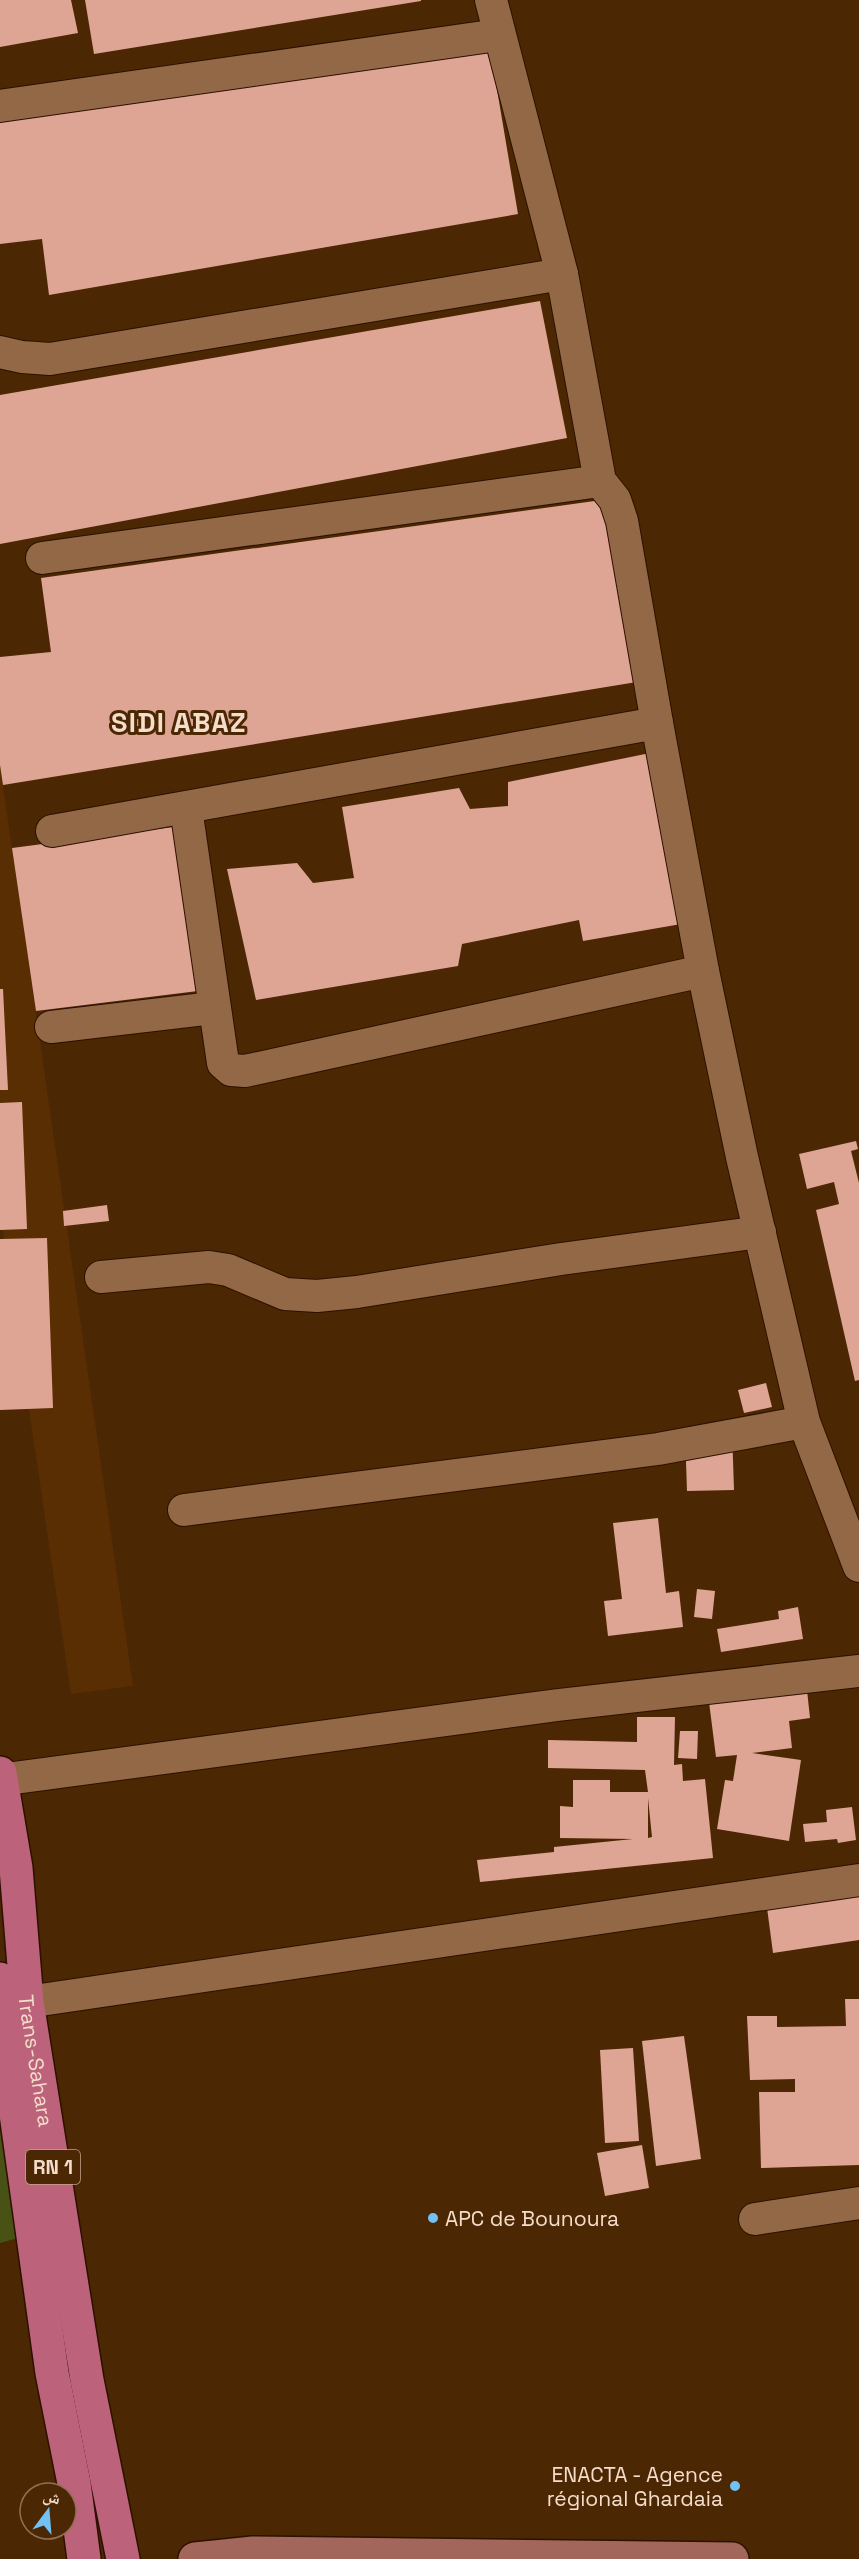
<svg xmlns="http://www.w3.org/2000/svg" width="859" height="2559" viewBox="0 0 859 2559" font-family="'Space Grotesk','Noto Naskh Arabic',sans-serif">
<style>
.built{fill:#5a2e03}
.green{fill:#495215}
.building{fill:#dea594;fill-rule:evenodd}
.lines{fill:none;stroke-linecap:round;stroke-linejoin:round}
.minor-casing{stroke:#2c1100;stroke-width:34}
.secondary-casing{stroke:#2c1100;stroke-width:36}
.trunk-casing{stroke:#2c1100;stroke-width:36}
.minor{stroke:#926847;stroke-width:32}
.secondary{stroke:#a2665a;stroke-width:33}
.trunk{stroke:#bc627a;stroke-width:33}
.poi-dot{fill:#71c1f4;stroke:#4c2703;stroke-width:2}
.labels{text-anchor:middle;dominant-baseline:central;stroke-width:6;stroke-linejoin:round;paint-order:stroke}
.shield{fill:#4c2703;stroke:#c2a68f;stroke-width:1.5}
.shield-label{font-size:20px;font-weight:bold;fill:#f5ddcb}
.street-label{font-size:21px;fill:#f5ddcb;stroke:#4c2703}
.poi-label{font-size:21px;fill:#f5ddcb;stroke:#4c2703;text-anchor:start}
.district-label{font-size:27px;font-weight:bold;letter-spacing:1.5px;fill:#f5ddcb;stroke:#4c2703}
</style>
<rect width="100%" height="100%" fill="#4c2703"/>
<path class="built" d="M0,765L133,1686L71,1694L0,1212Z"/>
<path class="green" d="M0,2085L25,2236L0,2243Z"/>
<g class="building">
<path d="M0,0H71L78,33L0,47Z"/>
<path d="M85,0H421V1L94,54Z"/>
<path d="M490,48L518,214L49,295L42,239L0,244V117Z"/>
<path d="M540,301L567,438L0,544V395Z"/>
<path d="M609,499L643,681L3,785L0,765V657L51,652L41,578Z"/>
<path d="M655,752L687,923L583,941L579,920L462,944L458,966L256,1000L227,869L297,863L313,883L354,878L342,807L459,788L470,809L508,806V782Z"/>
<path d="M181,826L206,990L36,1011L12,848Z"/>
<path d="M0,989H3L8,1090H0Z"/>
<path d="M22,1102L27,1229L0,1230V1103Z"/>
<path d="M856,1141L858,1149L851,1151L859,1183V1380L855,1381L816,1210L839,1204L834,1182L807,1189L799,1154Z"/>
<path d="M107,1205L109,1221L64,1226L63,1211Z"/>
<path d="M47,1238L53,1408L0,1410V1239Z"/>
<path d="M766,1383L772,1407L744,1413L738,1390Z"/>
<path d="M732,1430L734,1490L687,1491L685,1432Z"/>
<path d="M658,1518L666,1593L679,1591L683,1627L608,1636L604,1601L622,1599L613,1523Z"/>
<path d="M697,1589L715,1591L712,1619L694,1617Z"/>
<path d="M798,1607L803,1639L721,1652L717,1629L779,1619L778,1611Z"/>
<path d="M807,1690L810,1718L789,1721L792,1748L752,1753L801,1760L789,1841L717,1829L725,1780L733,1781L737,1755L716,1757L709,1702Z"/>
<path d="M637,1717H675L674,1765L682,1764L683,1781L705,1779L713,1858L480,1882L477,1860L554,1852V1847L633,1839L560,1838V1806L573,1807V1780H610V1792H648L645,1770L548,1768V1740L637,1742ZM648,1798L652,1837L648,1838Z"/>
<path d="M680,1731H698L697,1759L678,1758Z"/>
<path d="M852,1807L856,1840L838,1843L837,1839L805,1842L803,1824L827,1822L826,1810Z"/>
<path d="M859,1887V1940L773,1953L766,1900Z"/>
<path d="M845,1999H859V2165L761,2168L759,2092H795V2079L750,2080L747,2016H777V2027L846,2026Z"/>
<path d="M684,2036L701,2159L656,2166L642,2041Z"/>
<path d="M633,2048L639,2141L605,2143L600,2050Z"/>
<path d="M642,2145L649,2188L605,2196L597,2153Z"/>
</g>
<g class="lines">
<defs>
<g id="minor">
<path d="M491,0L562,274L600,481L615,500L622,521L657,723L703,971L742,1157L804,1422L859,1566"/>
<path d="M0,106L498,35"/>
<path d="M0,352L22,357L50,359L562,274"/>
<path d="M42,558L600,481"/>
<path d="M186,808L223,1063L231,1070L245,1071L703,971"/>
<path d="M52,831L657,723"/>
<path d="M51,1027L213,1008"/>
<path d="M101,1277L209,1267L228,1270L285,1294L317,1296L357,1292L561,1259L760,1232"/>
<path d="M184,1510L658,1449L804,1422"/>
<path d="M0,1780L558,1705L859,1671"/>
<path d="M3,2002H27L859,1880"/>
<path d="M755,2219L859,2203"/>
</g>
<path id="secondary" d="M195,2559L253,2553L732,2559"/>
<g id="trunk">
<path id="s1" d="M0,1773L16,1868L27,2002L87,2380L123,2559"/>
<path d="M0,1979L7,2049L52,2373L74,2483L84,2559"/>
</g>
</defs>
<use href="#minor" class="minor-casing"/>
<use href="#secondary" class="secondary-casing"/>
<use href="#trunk" class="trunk-casing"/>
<use href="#minor" class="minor"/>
<use href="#secondary" class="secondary"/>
<use href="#trunk" class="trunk"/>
</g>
<g class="poi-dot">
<circle cx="433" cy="2218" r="6"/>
<circle cx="735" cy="2486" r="6"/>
</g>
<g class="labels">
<rect class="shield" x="26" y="2150" width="54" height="34" rx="4.5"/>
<g class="shield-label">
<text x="53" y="2167">RN 1</text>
</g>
<g class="street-label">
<text stroke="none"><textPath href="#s1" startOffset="290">Trans-Sahara</textPath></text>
</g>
<g class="poi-label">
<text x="445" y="2218">APC de Bounoura</text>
<text x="723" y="2474" text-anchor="end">ENACTA - Agence<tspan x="723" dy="24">régional Ghardaia</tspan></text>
</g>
<g class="district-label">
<text x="179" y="722">SIDI ABAZ</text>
</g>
</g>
<g transform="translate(48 2511) rotate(16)"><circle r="28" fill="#4c2703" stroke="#907053" stroke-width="1.5"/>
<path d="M0-4.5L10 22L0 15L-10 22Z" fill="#71c1f4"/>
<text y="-9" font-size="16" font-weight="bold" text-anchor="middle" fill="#f5ddcb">ش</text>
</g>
</svg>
